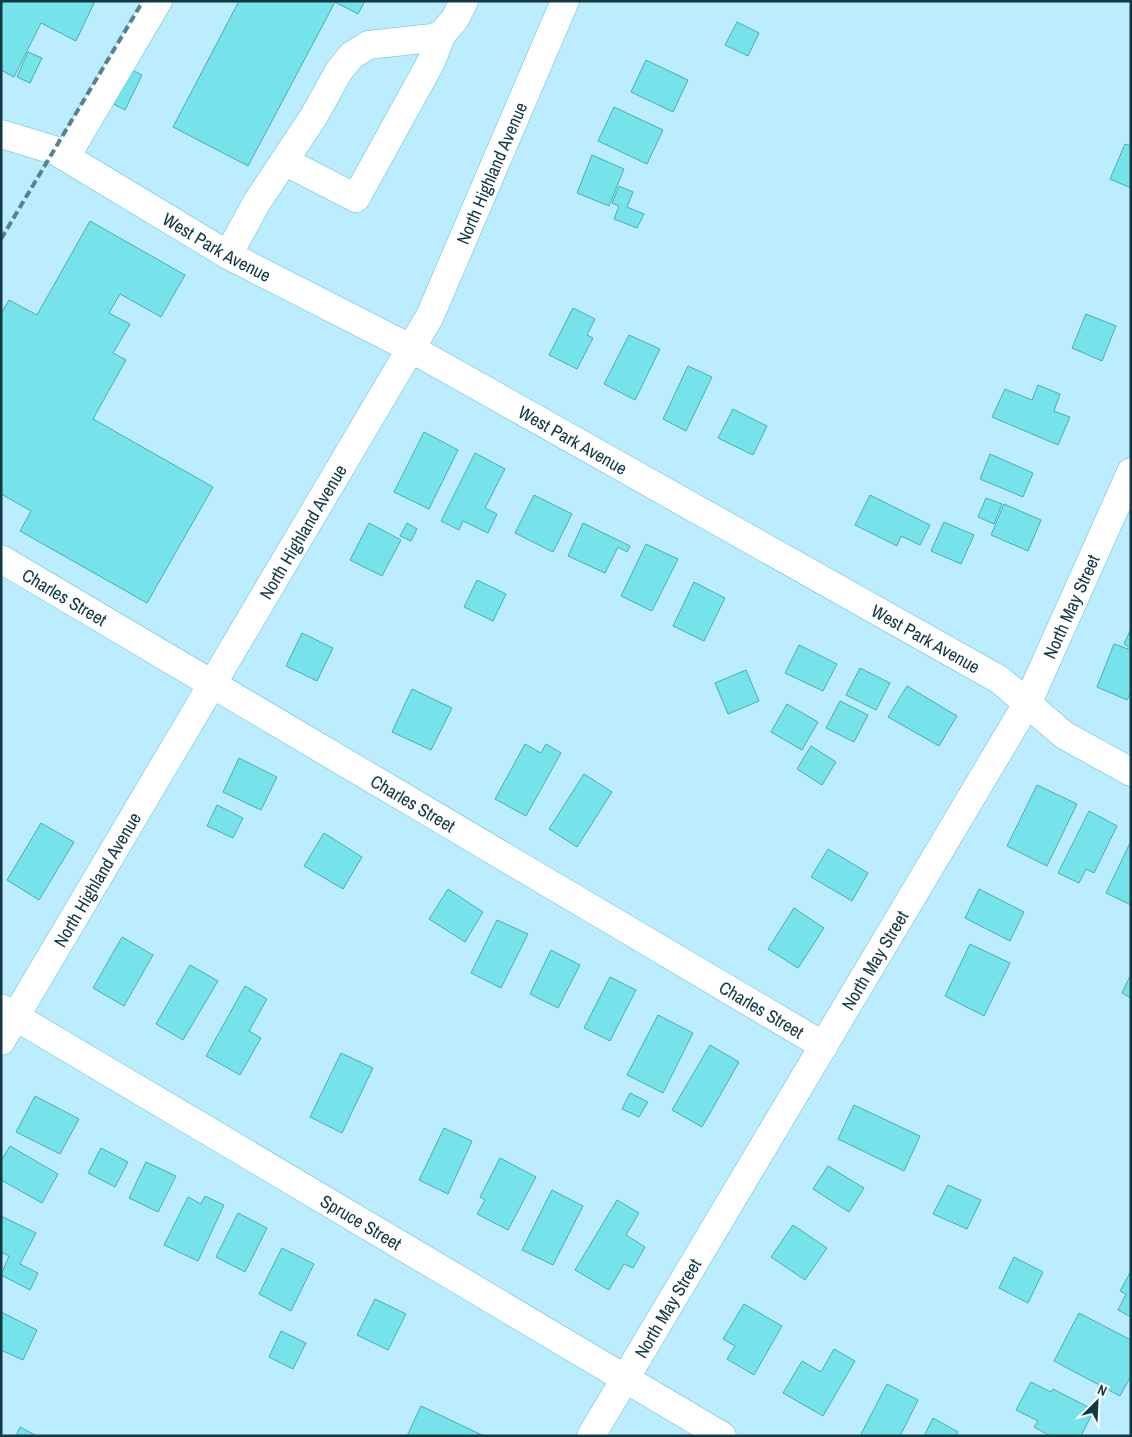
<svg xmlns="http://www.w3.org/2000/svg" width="1132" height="1437" viewBox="0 0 1132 1437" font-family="'Archivo Narrow',sans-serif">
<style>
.building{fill:#75e3e9;stroke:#49aeb4}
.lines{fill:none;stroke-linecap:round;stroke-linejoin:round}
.minor-casing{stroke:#63bcd7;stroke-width:29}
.minor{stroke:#fff;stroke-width:28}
.rail{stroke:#57828f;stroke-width:4;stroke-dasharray:8 4;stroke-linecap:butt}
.labels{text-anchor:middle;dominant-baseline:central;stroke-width:5;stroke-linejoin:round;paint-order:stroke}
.street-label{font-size:18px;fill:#123843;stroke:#fff}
</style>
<rect width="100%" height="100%" fill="#bbedfe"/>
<g class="building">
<path d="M1,1H95L76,41L41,23L14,77L1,70Z"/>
<path d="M239,1H365L358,14L335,2L248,166L173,127Z"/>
<path d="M737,22L759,33L748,56L725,45Z"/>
<path d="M28,52L42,58L30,83L17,77Z"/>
<path d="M646,60L688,80L673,112L631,92Z"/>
<path d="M122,65L142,75L125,110L106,100Z"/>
<path d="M614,107L663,130L647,164L598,141Z"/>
<path d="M1125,144L1131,146V188L1110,179Z"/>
<path d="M592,155L624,169L609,206L577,193Z"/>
<path d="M619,186L633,192L627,207L644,214L637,228L614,219L619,206L612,203Z"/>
<path d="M90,221L185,275L161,317L120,294L109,313L130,324L113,353L126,360L93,419L213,487L147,603L20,531L31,511L1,494V314L9,300L37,315Z"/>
<path d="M573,308L595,319L587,335L593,338L577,369L549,355Z"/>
<path d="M1086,314L1116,326L1102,361L1072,348Z"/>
<path d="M629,335L660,349L635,400L604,384Z"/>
<path d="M688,366L712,377L686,431L663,419Z"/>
<path d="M1038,385L1060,394L1054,411L1070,417L1058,445L992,417L1005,389L1032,400Z"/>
<path d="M733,409L767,426L753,455L718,438Z"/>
<path d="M424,432L458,450L429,509L394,492Z"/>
<path d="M475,453L505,469L485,508L497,514L488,533L463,521L459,530L441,521Z"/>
<path d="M990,454L1033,473L1023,497L980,479Z"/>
<path d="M534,495L572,514L553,552L515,533Z"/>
<path d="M870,495L930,525L920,545L901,536L897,546L855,525Z"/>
<path d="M986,498L1002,504L994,524L978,517Z"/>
<path d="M1004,504L1041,520L1028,551L991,535Z"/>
<path d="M944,522L974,535L961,564L931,551Z"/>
<path d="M369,523L401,540L382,576L350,560Z"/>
<path d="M407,523L417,529L411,541L400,536Z"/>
<path d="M583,523L630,546L627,552L618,547L605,573L568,556Z"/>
<path d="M646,544L678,559L652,611L621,596Z"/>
<path d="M477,580L506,594L493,621L464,607Z"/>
<path d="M694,582L725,598L704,641L673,626Z"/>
<path d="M1131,629V648L1124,644Z"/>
<path d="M302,633L333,648L317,681L286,666Z"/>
<path d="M1114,644L1131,650V692L1127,700L1097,687Z"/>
<path d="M799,645L837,664L823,691L785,673Z"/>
<path d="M860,668L890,683L876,710L846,695Z"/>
<path d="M746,670L759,701L728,714L715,683Z"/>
<path d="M907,686L957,716L939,746L888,717Z"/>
<path d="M412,689L452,708L431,750L392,732Z"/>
<path d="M840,701L868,715L854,742L826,728Z"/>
<path d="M787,704L818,722L802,750L771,732Z"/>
<path d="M525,744L541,753L546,744L561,753L526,816L495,799Z"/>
<path d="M811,746L836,762L822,785L797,769Z"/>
<path d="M239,758L277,777L261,810L223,792Z"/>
<path d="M584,774L612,792L577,847L549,829Z"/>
<path d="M1037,785L1077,804L1047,866L1007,846Z"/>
<path d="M217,805L243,818L233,838L207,826Z"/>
<path d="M1089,811L1117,826L1094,873L1086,869L1079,883L1058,873Z"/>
<path d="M41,823L74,842L39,900L7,880Z"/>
<path d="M324,833L362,857L343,889L304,866Z"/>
<path d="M1131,841V905L1106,893Z"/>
<path d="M828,849L868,873L852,901L811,877Z"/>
<path d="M448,889L483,912L465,942L429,919Z"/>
<path d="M979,889L1024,912L1010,941L965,918Z"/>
<path d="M794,908L824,928L798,968L768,949Z"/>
<path d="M497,920L528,934L501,988L471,973Z"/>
<path d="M122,937L153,955L124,1006L93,988Z"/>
<path d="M970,944L1010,963L984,1016L945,996Z"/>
<path d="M551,950L580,965L558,1008L530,994Z"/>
<path d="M190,965L218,981L183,1040L156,1024Z"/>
<path d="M1131,974V998L1122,993Z"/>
<path d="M610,977L636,990L610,1041L584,1028Z"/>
<path d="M245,986L267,999L249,1031L261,1038L240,1075L206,1056Z"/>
<path d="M658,1015L693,1033L663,1093L627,1075Z"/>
<path d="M710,1045L739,1062L702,1127L672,1110Z"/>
<path d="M341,1053L373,1068L342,1133L310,1117Z"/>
<path d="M630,1093L648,1102L639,1117L622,1109Z"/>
<path d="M35,1096L79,1119L60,1154L16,1132Z"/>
<path d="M854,1105L920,1136L904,1171L838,1139Z"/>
<path d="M444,1128L472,1141L448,1194L419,1180Z"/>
<path d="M10,1146L58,1174L42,1203L1,1180V1161Z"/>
<path d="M101,1148L128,1162L115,1187L88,1173Z"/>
<path d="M500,1158L536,1177L508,1230L477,1214L485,1200L480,1197Z"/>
<path d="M146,1162L176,1176L158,1212L129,1198Z"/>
<path d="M828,1166L864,1188L849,1212L813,1189Z"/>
<path d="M948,1185L981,1200L967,1229L933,1214Z"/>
<path d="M552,1190L583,1206L553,1265L522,1250Z"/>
<path d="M205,1196L224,1205L198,1261L164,1245L188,1197L201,1204Z"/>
<path d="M617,1200L639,1213L626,1235L645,1247L633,1268L624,1264L609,1290L575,1270Z"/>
<path d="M238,1213L267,1228L245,1272L216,1257Z"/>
<path d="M1,1216L36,1233L20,1264L38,1273L30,1290L1,1275L9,1256L1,1252Z"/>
<path d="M793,1225L827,1248L805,1280L771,1257Z"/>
<path d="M282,1248L314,1264L291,1311L259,1294Z"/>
<path d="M1014,1257L1043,1272L1028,1303L999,1288Z"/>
<path d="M1131,1271V1317L1118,1310L1126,1294L1120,1291Z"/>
<path d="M375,1299L406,1314L388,1350L357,1335Z"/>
<path d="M744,1304L782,1326L754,1375L727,1359L735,1346L723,1339Z"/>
<path d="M1,1312L37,1330L23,1360L1,1350Z"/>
<path d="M1079,1313L1131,1340V1376L1120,1396L1054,1361Z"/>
<path d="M281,1331L306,1343L293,1369L269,1357Z"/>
<path d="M834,1349L855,1361L823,1416L783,1393L802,1361L821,1372Z"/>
<path d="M1031,1382L1051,1392L1053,1389L1094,1410L1081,1436H1050L1034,1427L1038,1421L1016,1410Z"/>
<path d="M887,1384L918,1400L900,1436H860Z"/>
<path d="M421,1406L484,1436H407Z"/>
<path d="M933,1418L958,1432L956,1436H924Z"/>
<path d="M20,1427L37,1436H16Z"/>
</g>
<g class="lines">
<defs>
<g id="minor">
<path id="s1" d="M1,134L54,150L228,255L412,349L1000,680L1064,735L1131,772"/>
<path d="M66,157L158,1"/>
<path d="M284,161L356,198L431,62L442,34"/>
<path d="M228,255L257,202L314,116L339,71L351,56L368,45L432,38L442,34L455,19L464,1"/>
<path id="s2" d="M1,559L824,1046"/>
<path id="s3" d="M1,1008L722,1436"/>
<path id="s4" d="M1,1041L430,316L565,1"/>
<path id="s5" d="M591,1436L1028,702L1131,472"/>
</g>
</defs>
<use href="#minor" class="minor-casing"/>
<use href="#minor" class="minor"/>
<path class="rail" d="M1,239L143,1"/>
</g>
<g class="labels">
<g class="street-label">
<text stroke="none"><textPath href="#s4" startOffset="998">North Highland Avenue</textPath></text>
<text stroke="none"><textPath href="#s1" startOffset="245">West Park Avenue</textPath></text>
<text stroke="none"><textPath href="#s1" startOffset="650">West Park Avenue</textPath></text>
<text stroke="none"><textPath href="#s4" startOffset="592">North Highland Avenue</textPath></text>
<text stroke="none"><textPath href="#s2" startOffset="74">Charles Street</textPath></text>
<text stroke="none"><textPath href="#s5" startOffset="959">North May Street</textPath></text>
<text stroke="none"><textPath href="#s1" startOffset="1055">West Park Avenue</textPath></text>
<text stroke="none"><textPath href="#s2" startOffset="479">Charles Street</textPath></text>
<text stroke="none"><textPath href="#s4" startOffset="188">North Highland Avenue</textPath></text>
<text stroke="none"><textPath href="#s5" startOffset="554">North May Street</textPath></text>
<text stroke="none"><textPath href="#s2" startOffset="884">Charles Street</textPath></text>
<text stroke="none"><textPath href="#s3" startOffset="419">Spruce Street</textPath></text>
<text stroke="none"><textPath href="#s5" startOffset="149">North May Street</textPath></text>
</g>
</g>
<rect width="1132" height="1437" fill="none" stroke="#123843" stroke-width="5"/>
<g transform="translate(1097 1402) rotate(24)" stroke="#ffffff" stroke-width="4" paint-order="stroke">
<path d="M0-4L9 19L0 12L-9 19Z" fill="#123843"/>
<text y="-8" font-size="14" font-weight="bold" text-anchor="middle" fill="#123843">N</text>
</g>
</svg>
